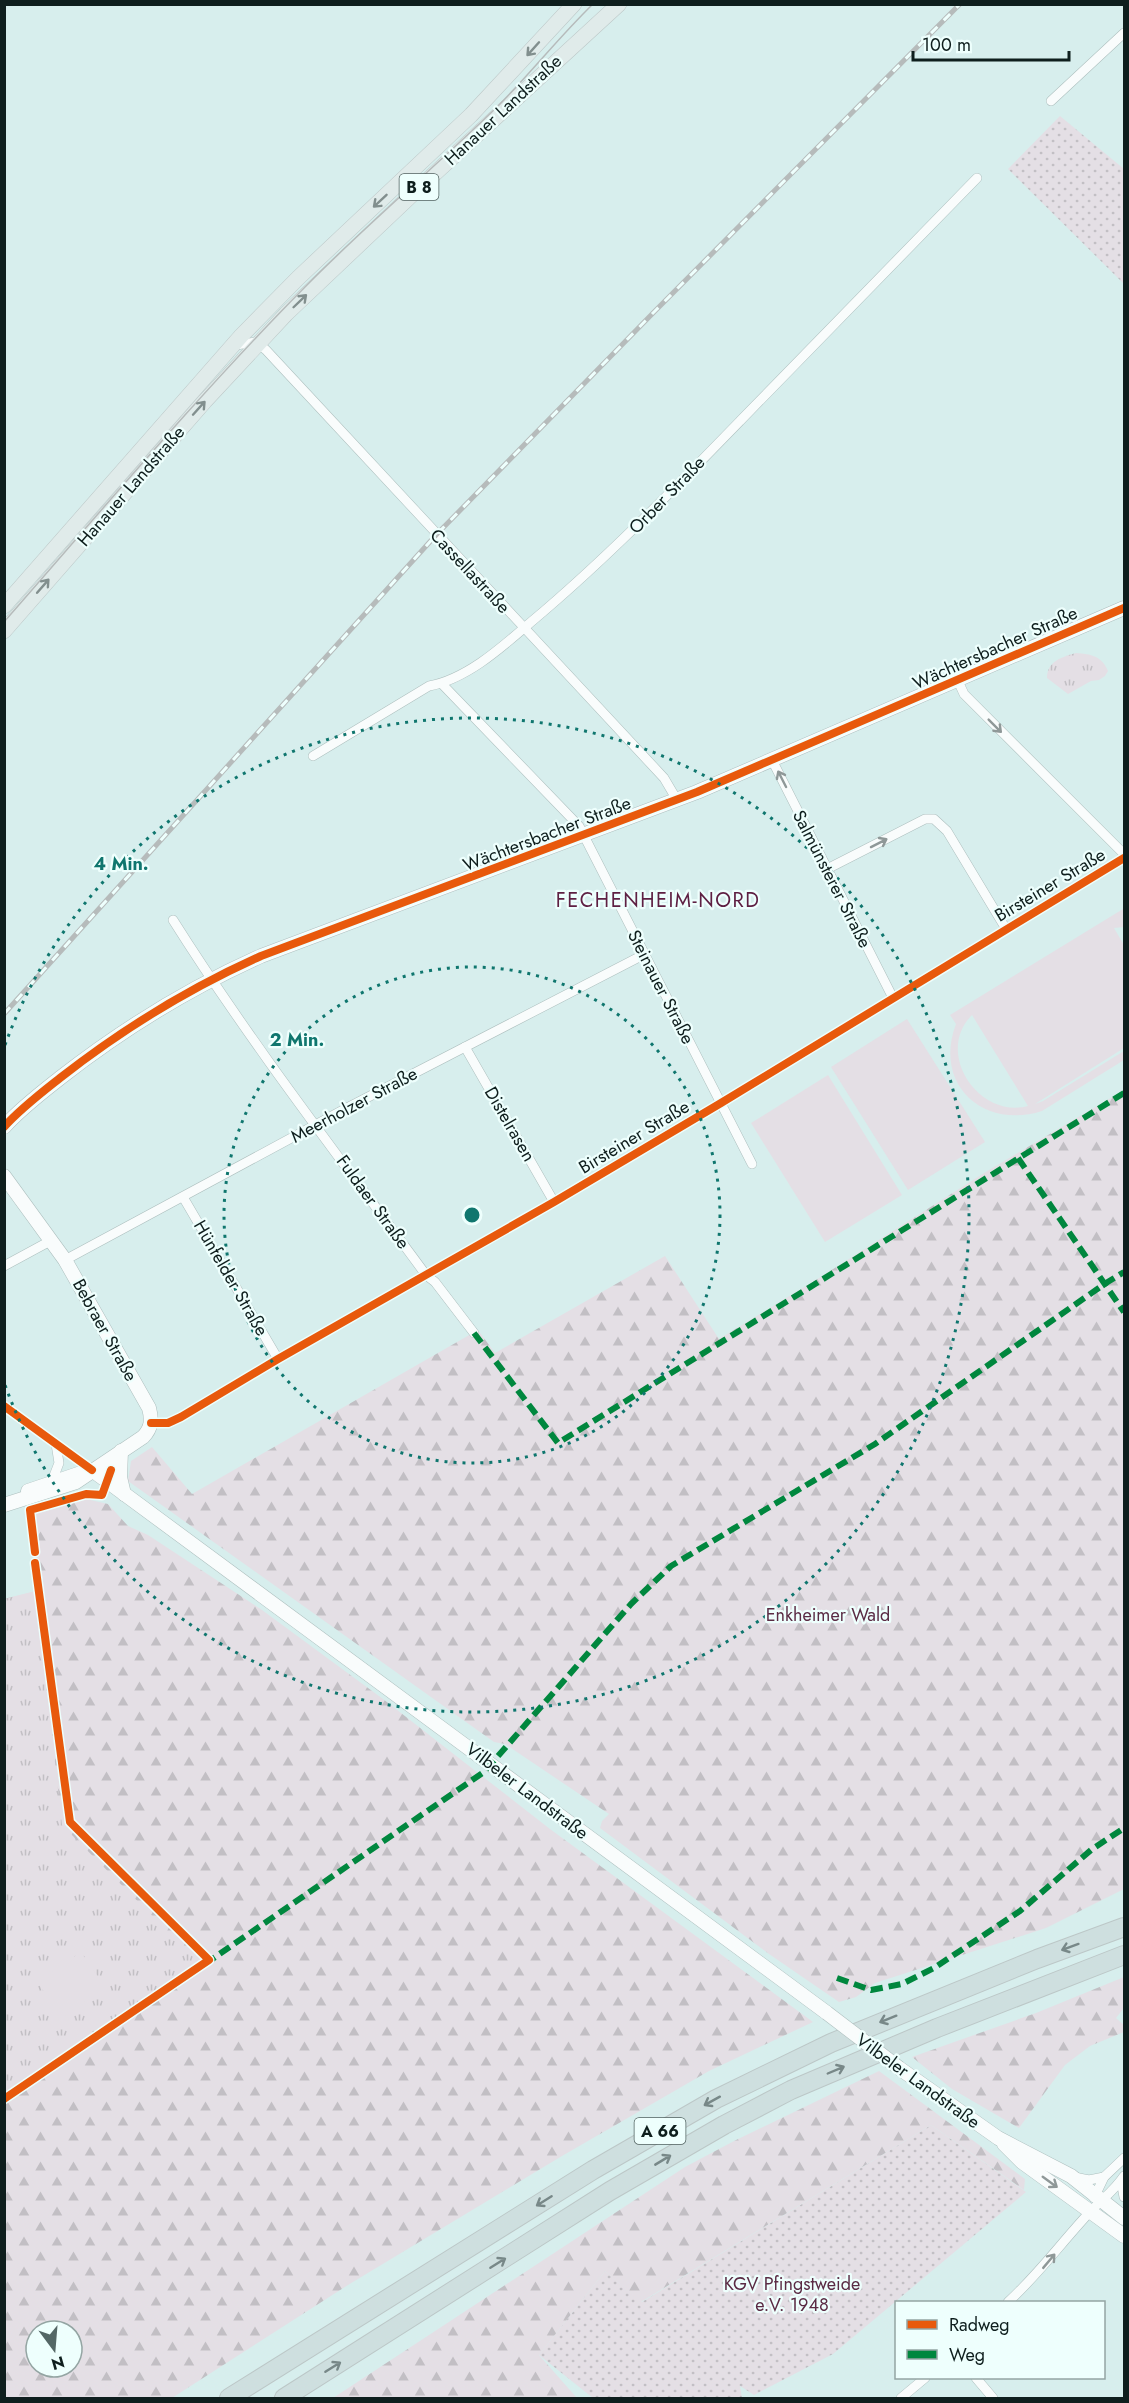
<svg xmlns="http://www.w3.org/2000/svg" width="1129" height="2403" viewBox="0 0 1129 2403" font-family="Jost,sans-serif">
<style>
.grass{fill:url(#grass-dots)}
.forest{fill:url(#forest-firs);fill-rule:evenodd}
.park{fill:url(#park-tufts)}
.pitch{fill:#e4dfe5;fill-rule:evenodd}
.lines{fill:none;stroke-linecap:round;stroke-linejoin:round}
.street-casing{stroke:#adbfbe;stroke-width:10}
.secondary-casing{stroke:#adbfbe;stroke-width:15}
.primary-casing{stroke:#bcc7c7;stroke-width:16}
.highway-casing{stroke:#bcc7c7;stroke-width:20}
.street{stroke:#f9fcfc;stroke-width:9}
.secondary{stroke:#f9fcfc;stroke-width:14}
.primary{stroke:#e0ebea;stroke-width:15}
.highway{stroke:#cedfdf;stroke-width:18}
.tram{stroke:#b6bbbb;stroke-width:1.5}
.rail-casing{stroke:#b6bbbb;stroke-width:5}
.rail{stroke:#eefffd;stroke-width:3;stroke-dasharray:9;stroke-linecap:butt}
.secondary-bridge-casing{stroke:#adbfbe;stroke-width:15;stroke-linecap:butt}
.secondary-bridge{stroke:#f9fcfc;stroke-width:14}
.quiet{stroke:#00873e;stroke-width:6;stroke-dasharray:12 6;stroke-linecap:butt}
.cycleway-casing{stroke:#eefffd;stroke-width:11}
.cycleway{stroke:#e8590c;stroke-width:8}
.oneway{stroke:#828f8e}
.oneway2{stroke:#8f9898}
.oneway3{stroke:#788888}
.ring{fill:none;stroke:#0f766e;stroke-width:3;stroke-dasharray:3 6}
.labels{text-anchor:middle;dominant-baseline:central;stroke-width:4.5;stroke-linejoin:round;paint-order:stroke}
.shield{fill:#eefffd;stroke:#516260;stroke-width:1.5}
.shield-label{font-size:16px;font-weight:bold;fill:#0e1e1d}
.street-label{font-size:18px;fill:#0e1e1d;stroke:#eefffd}
.park-label{font-size:18px;fill:#5a2b44;stroke:#eefffd}
.neighbourhood-label{font-size:20px;letter-spacing:1.5px;fill:#5e2043;stroke:#eefffd}
.centre{fill:#0f766e;stroke:#eefffd;stroke-width:3}
.ring-label{font-size:18px;text-anchor:middle;font-weight:bold;fill:#0f766e;stroke:#eefffd;stroke-width:4.5;stroke-linejoin:round;paint-order:stroke}
</style>
<defs>
<pattern id="grass-dots" width="8" height="8" patternUnits="userSpaceOnUse" patternTransform="scale(1.5)"><rect width="8" height="8" fill="#e4dfe5"/><path d="M2 2h.1M6 6h.1" fill="none" stroke="#c2bfc4" stroke-width="1.8" stroke-linecap="round"/></pattern>
<pattern id="forest-firs" width="22" height="20" patternUnits="userSpaceOnUse" patternTransform="scale(1.5)"><rect width="22" height="20" fill="#e4dfe5"/><path d="M5 1l3.5 6h-7zM16 11l3.5 6h-7z" fill="#c2bfc4"/></pattern>
<pattern id="park-tufts" width="24" height="20" patternUnits="userSpaceOnUse" patternTransform="scale(1.5)"><rect width="24" height="20" fill="#e4dfe5"/><path d="M3 7l-1-3M5 7V3M7 7l1-3M15 17l-1-3M17 17v-4M19 17l1-3" fill="none" stroke="#c2bfc4"/></pattern>
</defs>
<rect width="100%" height="100%" fill="#d7eeed"/>
<g class="grass">
<path d="M1060,116L1124,169V284L1008,169Z"/>
<path d="M931,2125L1026,2192L833,2354L754,2395L740,2386L742,2398H593L539,2355L605,2271L642,2302Z"/>
</g>
<g class="forest">
<path d="M1124,1090V1889L1046,1928L875,1983L856,1997L839,2002L769,1954L600,1828L602,1821L609,1814L505,1744L494,1742L128,1481L131,1461L152,1447L192,1494L478,1330L495,1353L665,1256L719,1339L819,1278L984,1173Z"/>
<path d="M86,1499L108,1504L128,1526L148,1535L262,1610L383,1699L550,1829L813,2022L709,2071L562,2156L348,2285L172,2398H5L4,1599L36,1591L32,1511ZM36,2331H72V2367H36Z"/>
<path d="M1124,1977V2008L1116,2018L1124,2025V2032L1090,2046L1065,2065L1019,2128L952,2089L912,2057L1036,2013Z"/>
<path d="M879,2071L1025,2179L1024,2190L931,2125L641,2302L605,2271L539,2355L577,2398H333L685,2167L736,2140Z"/>
</g>
<g class="park">
<path d="M1076,653C1091,654 1102,656 1108,671L1105,676L1099,680L1091,681L1068,694L1047,678C1047,661 1062,657 1076,653Z"/>
<path d="M36,1591L62,1825L201,1965L5,2095L4,1599Z"/>
</g>
<g class="pitch">
<path d="M1123,909L1124,927L1114,928L1124,945V1048L1035,1104L1043,1101L1124,1051V1060L1042,1111C983,1130 933,1084 956,1024L950,1015ZM972,1015L1028,1106C979,1119 934,1053 972,1015Z"/>
<path d="M907,1019L985,1142L908,1190L831,1067Z"/>
<path d="M828,1075L902,1195L825,1242L751,1123Z"/>
<path d="M81,1952L105,1987L63,2018L37,1982Z"/>
</g>
<g class="lines">
<defs>
<g id="street">
<path d="M1051,101L1124,33"/>
<path d="M236,345L256,342L266,350L664,778L677,800"/>
<path d="M958,681L964,694L1124,854"/>
<path d="M442,684L579,826L752,1164"/>
<path d="M313,756L429,686C467,679 502,647 531,622C605,560 672,491 740,421C819,340 898,259 977,178"/>
<path d="M772,760L893,998"/>
<path d="M827,869L925,819H934L947,831L1006,929"/>
<path d="M173,920C250,1042 340,1158 426,1275L435,1282L474,1333"/>
<path d="M465,1047L554,1202"/>
<path d="M183,1197L278,1359"/>
<path d="M65,1260L345,1109L645,954"/>
<path d="M4,1266L52,1240"/>
<path d="M4,1406L92,1470"/>
<path d="M151,1423H168L181,1417L278,1359L554,1202L721,1103L1124,858"/>
<path d="M52,1481L59,1463L56,1444"/>
<path d="M1074,2177L1089,2180L1104,2177"/>
<path d="M1121,2181L1124,2197"/>
<path d="M1094,2198L1104,2177L1124,2158"/>
<path d="M1008,2302C1038,2275 1061,2243 1089,2213C1101,2200 1114,2191 1124,2176"/>
<path d="M976,2378L993,2398"/>
<path d="M901,2398L925,2378"/>
</g>
<g id="secondary">
<path d="M4,1127C20,1109 41,1093 60,1078C124,1028 187,989 261,956L697,792L1124,608"/>
<path d="M4,1176L65,1260L149,1408C152,1419 152,1428 143,1437L76,1482L4,1505"/>
<path d="M121,1451L120,1477L124,1494"/>
<path d="M92,1470L827,2013"/>
<path d="M28,1491L84,1472"/>
<path d="M899,2068L998,2138L1071,2176L1124,2218"/>
<path d="M1004,2144L1022,2162L1124,2236"/>
</g>
<g id="primary">
<path d="M4,606L241,336L298,278L471,115L574,4"/>
<path d="M4,631L205,401L286,314L419,188L619,4"/>
</g>
<g id="highway">
<path d="M229,2398L593,2170L716,2099L831,2043L1037,1959L1124,1927"/>
<path d="M284,2398L610,2191L724,2125L791,2090L937,2028L1124,1955"/>
</g>
</defs>
<use href="#street" class="street-casing"/>
<use href="#secondary" class="secondary-casing"/>
<use href="#primary" class="primary-casing"/>
<use href="#highway" class="highway-casing"/>
<use href="#street" class="street"/>
<use href="#secondary" class="secondary"/>
<use href="#primary" class="primary"/>
<use href="#highway" class="highway"/>
<path class="tram" d="M4,622C103,509 199,394 305,287C366,225 434,168 497,107C530,74 559,37 593,4"/>
<defs>
<path id="rail" d="M4,1014L436,535L655,311L960,4"/>
</defs>
<use href="#rail" class="rail-casing"/>
<use href="#rail" class="rail"/>
<defs>
<path id="secondary-bridge" d="M827,2013L899,2068"/>
</defs>
<use href="#secondary-bridge" class="secondary-bridge-casing"/>
<use href="#secondary-bridge" class="secondary-bridge"/>
<g class="quiet">
<path d="M1018,1158L1124,1312"/>
<path d="M474,1333L558,1443L1124,1093"/>
<path d="M205,1964L484,1772L631,1604L671,1566L875,1444L1106,1283L1124,1272"/>
<path d="M837,1978L871,1990L902,1984L934,1968L1020,1911L1091,1850L1124,1828"/>
</g>
<defs>
<g id="cycleway">
<path d="M4,1127C20,1109 41,1093 60,1078C124,1028 187,989 261,956L697,792L1124,608"/>
<path d="M4,1406L92,1470"/>
<path d="M151,1423H168L181,1417L278,1359L554,1202L721,1103L1124,858"/>
<path d="M35,1552L30,1510L86,1494L102,1495L111,1470"/>
<path d="M4,2099L209,1960L70,1822L35,1563"/>
</g>
</defs>
<use href="#cycleway" class="cycleway-casing"/>
<use href="#cycleway" class="cycleway"/>
</g>
<defs><path id="oneway-shaft" d="M-6 0H5M1.5-3L5.5 0L1.5 3" fill="none" stroke-width="1.6" stroke-linecap="round" stroke-linejoin="round" transform="scale(1.5)"/></defs>
<g class="oneway">
<use href="#oneway-shaft" transform="translate(533 49) rotate(132)"/>
<use href="#oneway-shaft" transform="translate(380 201) rotate(137)"/>
<use href="#oneway-shaft" transform="translate(300 301) rotate(-44)"/>
<use href="#oneway-shaft" transform="translate(199 408) rotate(-48)"/>
<use href="#oneway-shaft" transform="translate(43 586) rotate(-49)"/>
</g>
<g class="oneway2">
<use href="#oneway-shaft" transform="translate(995 726) rotate(45)"/>
<use href="#oneway-shaft" transform="translate(782 779) rotate(-117)"/>
<use href="#oneway-shaft" transform="translate(879 843) rotate(-27)"/>
<use href="#oneway-shaft" transform="translate(1050 2182) rotate(36)"/>
<use href="#oneway-shaft" transform="translate(1049 2261) rotate(-50)"/>
</g>
<g class="oneway3">
<use href="#oneway-shaft" transform="translate(1070 1947) rotate(160)"/>
<use href="#oneway-shaft" transform="translate(888 2019) rotate(158)"/>
<use href="#oneway-shaft" transform="translate(836 2070) rotate(-23)"/>
<use href="#oneway-shaft" transform="translate(712 2101) rotate(151)"/>
<use href="#oneway-shaft" transform="translate(663 2160) rotate(-31)"/>
<use href="#oneway-shaft" transform="translate(544 2201) rotate(148)"/>
<use href="#oneway-shaft" transform="translate(498 2263) rotate(-32)"/>
<use href="#oneway-shaft" transform="translate(333 2367) rotate(-32)"/>
</g>
<g class="ring">
<circle cx="472" cy="1215" r="248"/>
<path d="M5 1045A497 497 0 1 1 5 1385"/>
</g>
<g class="labels">
<g class="shield">
<rect x="399.5" y="174" width="39" height="26" rx="4.5"/>
<rect x="634.5" y="2118" width="51" height="26" rx="4.5"/>
</g>
<g class="shield-label">
<text x="419" y="187">B 8</text>
<text x="660" y="2131">A 66</text>
</g>
<g class="street-label">
<text transform="translate(503 110) rotate(-43)">Hanauer Landstraße</text>
<text transform="translate(131 486) rotate(-49)">Hanauer Landstraße</text>
<text transform="translate(667 495) rotate(-46)">Orber Straße</text>
<text transform="translate(470 571) rotate(47)">Cassellastraße</text>
<text transform="translate(995 648) rotate(-24)">Wächtersbacher Straße</text>
<text transform="translate(547 834) rotate(-21)">Wächtersbacher Straße</text>
<text transform="translate(832 879) rotate(63)">Salmünsterer Straße</text>
<text transform="translate(1050 885) rotate(-31)">Birsteiner Straße</text>
<text transform="translate(661 987) rotate(63)">Steinauer Straße</text>
<text transform="translate(354 1105) rotate(-28)">Meerholzer Straße</text>
<text transform="translate(510 1124) rotate(60)">Distelrasen</text>
<text transform="translate(634 1137) rotate(-31)">Birsteiner Straße</text>
<text transform="translate(373 1202) rotate(54)">Fuldaer Straße</text>
<text transform="translate(231 1278) rotate(60)">Hünfelder Straße</text>
<text transform="translate(105 1330) rotate(61)">Bebraer Straße</text>
<text transform="translate(527 1791) rotate(37)">Vilbeler Landstraße</text>
<text transform="translate(918 2081) rotate(36)">Vilbeler Landstraße</text>
</g>
<g class="park-label">
<text x="828" y="1615">Enkheimer Wald</text>
<text x="792" y="2284">KGV Pfingstweide<tspan x="792" dy="21">e.V. 1948</tspan></text>
</g>
<g class="neighbourhood-label">
<text x="658" y="900">FECHENHEIM-NORD</text>
</g>
</g>
<circle cx="472" cy="1215" r="9" class="centre"/>
<g class="ring-label">
<text x="121" y="870">4 Min.</text>
<text x="297" y="1046">2 Min.</text>
</g>
<rect width="1129" height="2403" fill="none" stroke="#0e1e1d" stroke-width="12"/>
<rect x="895" y="2301" width="210" height="78" fill="#eefffd" stroke="#94a5a3" stroke-width="1.5"/>
<rect x="907" y="2320" width="30" height="9" fill="#e8590c" stroke="#94a5a3" stroke-width="1.5"/>
<text x="949" y="2331" font-size="18" fill="#0e1e1d">Radweg</text>
<rect x="907" y="2350" width="30" height="9" fill="#00873e" stroke="#94a5a3" stroke-width="1.5"/>
<text x="949" y="2361" font-size="18" fill="#0e1e1d">Weg</text>
<g transform="translate(54 2349) rotate(164)"><circle r="28" fill="#eefffd" stroke="#94a5a3" stroke-width="1.5"/>
<path d="M0-4.5L10 22L0 15L-10 22Z" fill="#546766"/>
<text y="-9" font-size="16" font-weight="bold" text-anchor="middle" fill="#0e1e1d">N</text>
</g>
<path d="M913 51v9h156v-9" fill="none" stroke="#0e1e1d" stroke-width="3"/>
<text x="922" y="51" font-size="18" fill="#0e1e1d" stroke="#eefffd" stroke-width="4.5" paint-order="stroke">100 m</text>
</svg>
